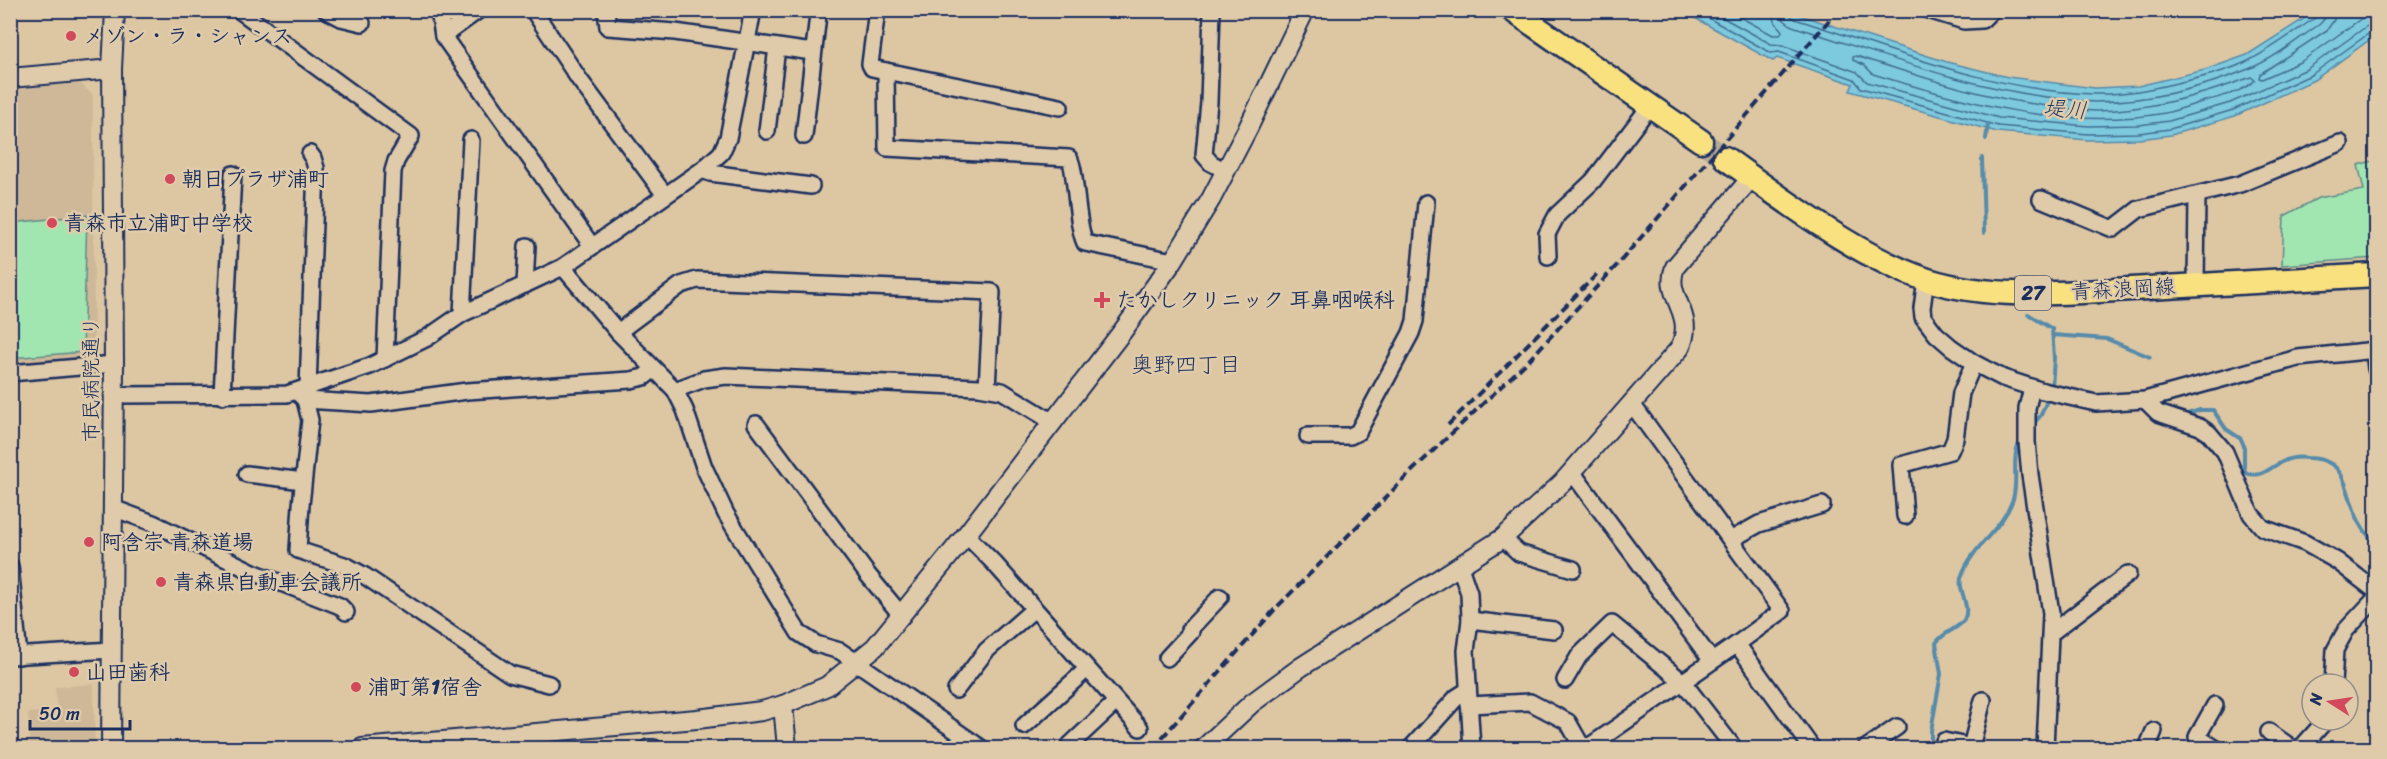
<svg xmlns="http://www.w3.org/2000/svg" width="2387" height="759" viewBox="0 0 2387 759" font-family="Sriracha,'Klee One',sans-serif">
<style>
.built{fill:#ceb898}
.green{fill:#a1e5b1;stroke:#5e8a88;stroke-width:1.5}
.water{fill:#7dc9dd;stroke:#568baa;stroke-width:1.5}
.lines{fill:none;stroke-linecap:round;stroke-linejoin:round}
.shore{stroke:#426d91;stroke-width:1.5}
.stream{stroke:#568baa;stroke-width:4}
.primary-tunnel{stroke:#b6a995;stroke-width:22;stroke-dasharray:22 11;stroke-linecap:butt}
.minor-casing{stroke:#1b2f5e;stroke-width:20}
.tertiary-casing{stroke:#1b2f5e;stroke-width:22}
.primary-casing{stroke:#1b2f5e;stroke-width:27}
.minor{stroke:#dfcbaa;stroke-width:15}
.tertiary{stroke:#dfcbaa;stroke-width:18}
.primary{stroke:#fae180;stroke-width:22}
.rail{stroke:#1b2f5e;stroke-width:4;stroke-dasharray:9 4.5;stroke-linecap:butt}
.poi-dot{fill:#d1495b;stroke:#dfcbaa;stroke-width:2}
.labels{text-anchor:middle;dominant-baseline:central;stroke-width:5;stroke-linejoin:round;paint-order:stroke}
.shield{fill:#dfcbaa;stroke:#565e75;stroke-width:1.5}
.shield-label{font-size:20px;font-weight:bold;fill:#1b2f5e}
.poi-label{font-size:21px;font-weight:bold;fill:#1b2f5e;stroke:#dfcbaa;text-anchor:start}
.street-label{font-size:21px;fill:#1b2f5e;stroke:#dfcbaa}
.water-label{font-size:22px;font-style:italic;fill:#253e6b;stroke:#dfcbaa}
.neighbourhood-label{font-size:22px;fill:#1b2f5e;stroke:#dfcbaa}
</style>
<rect width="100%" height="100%" fill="#ddc7a3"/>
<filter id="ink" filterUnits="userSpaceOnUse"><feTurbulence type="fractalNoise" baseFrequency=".0167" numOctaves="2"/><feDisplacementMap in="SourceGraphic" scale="12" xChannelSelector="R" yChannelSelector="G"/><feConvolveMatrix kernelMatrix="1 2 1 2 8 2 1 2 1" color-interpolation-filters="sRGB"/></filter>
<g filter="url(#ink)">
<g class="built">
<path d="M80,83L93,95L94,352L90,358L11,365V89Z"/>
<path d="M94,684L95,748H30L28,713L57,710L55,687Z"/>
</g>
<g class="green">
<path d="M2376,160V258L2282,265L2284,216L2318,198L2364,190L2358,165Z"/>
<path d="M87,215L83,352L11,358V223Z"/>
</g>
<path class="water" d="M1682,11H1787L1947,62L2008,77L2095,88L2138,86L2205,70L2247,55L2316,11H2376V35L2314,80L2235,116L2171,135L2139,139L2088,140L1997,132L1850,91L1853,84L1777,58L1773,61Z"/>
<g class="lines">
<g class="shore">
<path d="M1694,10L1771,53L1779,52L1854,79L1861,88L1998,126L2088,134L2139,133L2170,129L2233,110L2311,75L2371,32L2376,31"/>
<path d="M1709,10L1771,44L1782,45L1857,72L1867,82L1999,118L2088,126L2139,125L2169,121L2230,103L2307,69L2367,26L2376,23"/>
<path d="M1727,10L1773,35H1780L1782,31L1775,22L1773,10"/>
<path d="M1782,10L1784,20L1792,26C1879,53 1965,88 2055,98C2068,99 2082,102 2096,102C2148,101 2203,88 2251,68C2275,58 2298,39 2320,24L2325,18L2326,10"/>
<path d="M1790,10L1791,16L1795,19C1888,48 1997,93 2095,94C2124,95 2152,89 2181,82C2204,77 2229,71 2250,60C2273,48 2294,32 2315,18L2318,10"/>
<path d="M2335,10L2334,20L2327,30L2260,74L2259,78L2262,79L2302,61L2362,18L2376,14"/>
<path d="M1856,56C1922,77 1986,99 2055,107C2068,108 2082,111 2096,111C2149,110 2201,96 2251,77L2255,80C2244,92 2220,97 2205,101C2192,105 2179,110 2165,113C2066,131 1967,103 1873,74L1864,65L1853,60V57Z"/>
</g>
<g class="stream">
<path d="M1986,139L1988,124"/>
<path d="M1982,158L1984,233"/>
<path d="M2028,314L2052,329L2054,358L2052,388"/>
<path d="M2053,335L2107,339L2150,357"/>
<path d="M2184,415L2200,410H2213L2226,429L2241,439L2244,446V468L2246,473C2263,479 2269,467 2284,461C2290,458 2299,457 2307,458C2346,458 2344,486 2356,515C2361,527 2368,536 2376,545"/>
<path d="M2031,427L2041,415L2048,398"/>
<path d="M1931,748V731L1941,674L1936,643C1943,632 1957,630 1964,620C1972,606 1956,589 1962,575C1973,545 2003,529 2013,499C2019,479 2010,456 2021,440"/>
</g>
<path class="primary-tunnel" d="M1701,141L1725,158"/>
<defs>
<g id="minor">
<path d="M239,10L411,136L396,161L393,171L385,359"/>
<path d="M326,10L341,18L362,23"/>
<path d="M439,10L443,36L592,246"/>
<path d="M533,10L579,79L665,195"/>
<path d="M606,10L608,27L675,32L812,52"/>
<path d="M877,10L870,64L872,68L886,71L887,148L1069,158C1076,166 1076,225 1085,243L1173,261"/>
<path d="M1212,10L1209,102L1204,155L1211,163L1226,171"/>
<path d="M1928,10L1964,21L1982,20L1992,10"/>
<path d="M443,36L479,10"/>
<path d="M886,71L1060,107"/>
<path d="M767,131L777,47"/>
<path d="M804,136L818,15"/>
<path d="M702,170L710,173L811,186"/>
<path d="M2041,199L2113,229L2139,209L2240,184L2340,143"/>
<path d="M1548,256L1547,234L1557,215L1593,181L1650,106"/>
<path d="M563,267L618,332L675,390L685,410L704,467L726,514L799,633L816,644L840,651L981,748"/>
<path d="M1926,279L1922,308L1923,317L1936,334L1951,347L1974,363L2003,378L2043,391L2096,403L2145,400L2298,358L2376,350"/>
<path d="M525,285L527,246"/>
<path d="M2196,285L2197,195"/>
<path d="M462,314L471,140"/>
<path d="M618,332L681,285L697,280L992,292L987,388"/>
<path d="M2374,350L2376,369"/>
<path d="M10,373L114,364"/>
<path d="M308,388L316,168L313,158L310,154"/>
<path d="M2032,388L2027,408V442L2030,475L2051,613L2045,748"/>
<path d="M675,390L704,379L726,376L979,387L1002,391L1053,422"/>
<path d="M297,392L305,400L310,420L301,505L298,550L347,566L365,576L510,674L549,684"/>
<path d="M113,395L287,394L370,366L427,338L462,314L563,267L702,170L721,153L728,138L753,10"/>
<path d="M222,396L233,174"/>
<path d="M305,400L371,404L467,391L631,380L644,377L653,370"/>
<path d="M2145,400L2158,413L2200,427L2209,433L2225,452L2251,514L2263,528L2305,543L2337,561L2372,588L2376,589"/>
<path d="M1632,404L1782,611L1737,644"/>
<path d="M756,424L868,575L902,616"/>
<path d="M1308,436H1350L1358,432L1411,333L1415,321L1426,203"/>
<path d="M1572,472L1712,661"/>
<path d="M247,474L303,481"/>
<path d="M113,508L153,523L253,572L340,606L346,612"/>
<path d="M1905,516L1901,465L1950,451L1955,439L1961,393L1974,363"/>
<path d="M966,535L994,563L1140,728"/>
<path d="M1503,538L1519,553L1573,569"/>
<path d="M1732,539L1759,524L1822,505"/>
<path d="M10,566L19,656"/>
<path d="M1460,567L1469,593L1470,620L1466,651L1472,748"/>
<path d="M1470,620L1554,630"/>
<path d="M1189,630L1220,597"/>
<path d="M2051,633L2128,574"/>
<path d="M10,656L112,650"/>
<path d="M1167,658L1191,632"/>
<path d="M1565,680L1579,656L1612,624L1683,682L1734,748"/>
<path d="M2333,684L2335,650L2346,630L2376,598"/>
<path d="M956,690L986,651L1034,609"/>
<path d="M1469,705L1530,702L1568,722L1581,745L1590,746L1737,644L1812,748"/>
<path d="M1024,726L1087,669"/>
<path d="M2269,732L2292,748"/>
<path d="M1944,741L1976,748"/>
<path d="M1070,745L1116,702"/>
<path d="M1971,747L1983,700"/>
<path d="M648,748H654"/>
<path d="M1411,748L1457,697L1468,690"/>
<path d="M1866,748L1897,727"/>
<path d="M2147,748L2154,731"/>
<path d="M2215,748L2197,737L2215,705"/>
<path d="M2301,748L2326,720"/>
</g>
<g id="tertiary">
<path d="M10,78L112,69"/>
<path d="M111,748L114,364L112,69L115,10"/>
<path d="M362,748L697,719L762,711L783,705"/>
<path d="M787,748L783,705L827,686L875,647L966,535L1122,332L1173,261L1211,199L1248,128L1305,10"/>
<path d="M1204,748L1252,703L1301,667L1503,538L1563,482L1680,348C1697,312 1663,298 1675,267L1752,177"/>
</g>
<g id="primary">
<path d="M1512,10L1701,141"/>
<path d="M1725,158C1784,200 1859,258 1928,280C1993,300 2064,293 2131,289C2213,284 2295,279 2376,275"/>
</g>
</defs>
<use href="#minor" class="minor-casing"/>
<use href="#tertiary" class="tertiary-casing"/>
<use href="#primary" class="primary-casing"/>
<use href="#minor" class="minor"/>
<use href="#tertiary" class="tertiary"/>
<use href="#primary" class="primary"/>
<g class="rail">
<path d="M1448,425L1599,272"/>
<path d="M1153,748L1276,608L1413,470L1528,361L1618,264L1838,10"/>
</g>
</g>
</g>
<g class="poi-dot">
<circle cx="71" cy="36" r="6"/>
<circle cx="170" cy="179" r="6"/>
<circle cx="52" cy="223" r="6"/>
<path d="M1099 291h6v6h6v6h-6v6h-6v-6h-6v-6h6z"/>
<circle cx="89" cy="542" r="6"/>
<circle cx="161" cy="582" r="6"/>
<circle cx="74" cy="672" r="6"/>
<circle cx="356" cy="687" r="6"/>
</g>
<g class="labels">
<rect class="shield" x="2015" y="276" width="36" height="34" rx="4.5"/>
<g class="shield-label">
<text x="2033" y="293">27</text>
</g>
<g class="poi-label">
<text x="83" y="36">メゾン・ラ・シャンス</text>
<text x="182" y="179">朝日プラザ浦町</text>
<text x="64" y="223">青森市立浦町中学校</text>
<text x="1116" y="300">たかしクリニック 耳鼻咽喉科</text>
<text x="101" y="542">阿含宗 青森道場</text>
<text x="173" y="582">青森県自動車会議所</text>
<text x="86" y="672">山田歯科</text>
<text x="368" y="687">浦町第1宿舎</text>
</g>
<g class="street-label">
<text transform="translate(2123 289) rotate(-3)">青森浪岡線</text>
<text transform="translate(91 379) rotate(-90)">市民病院通り</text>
</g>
<g class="water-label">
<text transform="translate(2065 109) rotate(4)">堤川</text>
</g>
<g class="neighbourhood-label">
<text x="1186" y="364">奥野四丁目</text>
</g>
</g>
<rect width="2387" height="759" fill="none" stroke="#dfcbaa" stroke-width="36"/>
<rect x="18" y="18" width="2351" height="723" fill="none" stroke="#1b2f5e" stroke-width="2" filter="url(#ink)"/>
<g transform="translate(2330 702) rotate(282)"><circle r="28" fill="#dfcbaa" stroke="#918d8c" stroke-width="1.5"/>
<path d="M0-4.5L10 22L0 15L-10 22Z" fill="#d1495b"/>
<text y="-9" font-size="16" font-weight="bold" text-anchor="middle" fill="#1b2f5e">N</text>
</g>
<path d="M30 720v9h100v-9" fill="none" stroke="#1b2f5e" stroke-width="3"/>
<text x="39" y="720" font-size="18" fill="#1b2f5e" stroke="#dfcbaa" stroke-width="4.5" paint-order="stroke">50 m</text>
</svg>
